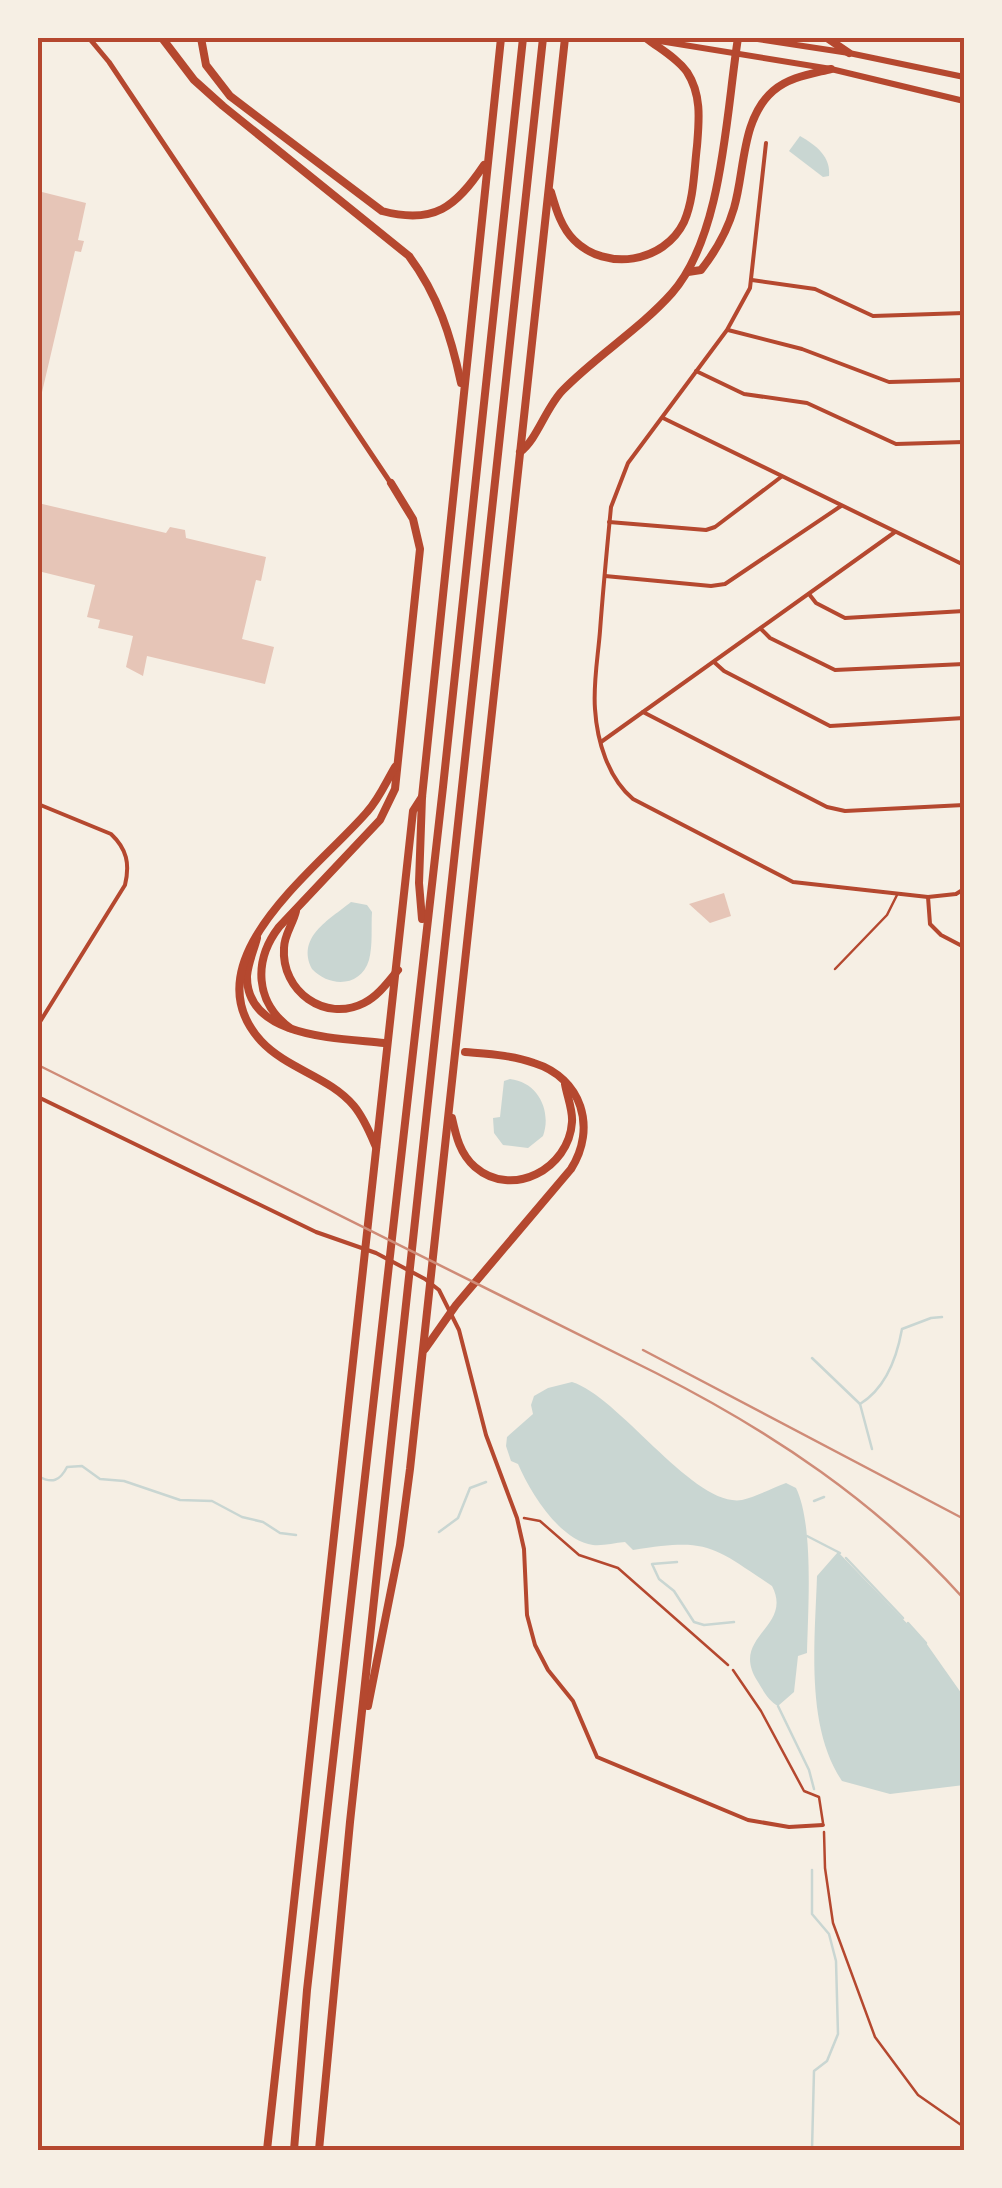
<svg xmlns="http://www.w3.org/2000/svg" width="1002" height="2188" viewBox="0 0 1002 2188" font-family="'Playfair Display',serif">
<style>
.water{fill:#c9d6d2}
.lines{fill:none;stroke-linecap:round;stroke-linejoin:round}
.stream{stroke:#c9d6d2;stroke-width:2.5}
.building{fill:#e6c5b7}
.path{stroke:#b5482f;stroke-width:2.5}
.service{stroke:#b5482f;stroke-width:2.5}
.minor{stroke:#b5482f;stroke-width:4}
.tertiary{stroke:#b5482f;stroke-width:5}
.primary{stroke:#b5482f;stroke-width:6}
.motorway{stroke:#b5482f;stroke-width:8}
.rail{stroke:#cf8b77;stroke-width:2.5}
.neatline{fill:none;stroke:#b5482f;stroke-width:4}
</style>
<rect width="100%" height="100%" fill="#f6efe4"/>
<g class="water">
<path d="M800,136C816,145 831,157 829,176L823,177L789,151Z"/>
<path d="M351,902L367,905L372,912C371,927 373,945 369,960C361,987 330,988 312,969C296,937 329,920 351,902Z"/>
<path d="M510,1079C538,1082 552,1111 543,1136L528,1148L503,1145L494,1133L493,1118L500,1117L504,1081Z"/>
<path d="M572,1382C620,1397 694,1508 742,1500C756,1497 772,1488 786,1483L796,1488C814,1525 808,1609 807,1653L798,1656L794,1692L778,1706C769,1701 764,1692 758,1682C728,1636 794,1628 772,1586C711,1545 708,1538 633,1550L625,1542C614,1543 603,1546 593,1545C559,1540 530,1492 518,1464L511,1461L506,1446L507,1437L533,1414L531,1405L534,1396L548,1388Z"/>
<path d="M838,1552L926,1643L964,1697V1785L890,1794L842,1781C805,1726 815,1640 817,1576Z"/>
</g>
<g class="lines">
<g class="stream">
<path d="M812,1358L860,1404L872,1449"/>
<path d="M860,1404C886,1388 897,1357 902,1329L931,1318L942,1317"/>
<path d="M38,1476C52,1484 60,1481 67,1467L82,1466L100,1479L124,1481L180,1500L212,1501L242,1517L263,1522L280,1533L296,1535"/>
<path d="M814,1501L824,1497"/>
<path d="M439,1532L458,1518L470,1488L486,1482"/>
<path d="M807,1536L840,1553"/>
<path d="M846,1558L903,1618"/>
<path d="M677,1562L652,1564L659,1579L674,1591L694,1622L704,1625L734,1622"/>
<path d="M908,1623L926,1643"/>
<path d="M778,1706L809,1770L814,1789"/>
<path d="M812,1870V1914L829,1934L836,1961L838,2034L827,2061L814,2071L812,2150"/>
</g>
</g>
<g class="building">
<path d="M38,191L86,203L78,240L84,241L81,252L75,251L39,405Z"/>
<path d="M38,503L166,533L170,527L185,530L186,538L266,557L261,581L256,580L242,639L274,647L265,684L147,656L143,676L126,667L133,636L98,628L100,620L87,617L95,585L38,571Z"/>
<path d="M724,893L731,916L710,923L689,904Z"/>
</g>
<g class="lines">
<g class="path">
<path d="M524,1518L540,1521L579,1555L618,1568L728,1665"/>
<path d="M824,1832L825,1868L833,1923L875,2037L918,2095L964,2127"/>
</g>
<g class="service">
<path d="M835,969L887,915L897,895"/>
<path d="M733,1670L761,1711L804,1791L819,1797L823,1823"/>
</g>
<g class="minor">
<path d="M766,143L750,288L727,330L628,463L611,507C607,548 603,590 600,631C598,657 593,683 595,709C597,741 608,778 633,799L793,882L928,897L956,894L964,889"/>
<path d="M752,280L815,289L873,316L964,313"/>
<path d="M728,330L802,349L889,382L964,380"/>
<path d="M696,371L744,394L807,403L896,444L964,442"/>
<path d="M663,418L964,565"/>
<path d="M609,522L706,530L715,527L781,477"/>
<path d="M605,576L711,586L725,584L841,506"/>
<path d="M809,594L816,603L845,618L964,611"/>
<path d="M761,629L770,638L835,670L964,664"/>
<path d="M714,662L724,671L830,726L964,718"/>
<path d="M643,712L827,807L845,811L964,805"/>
<path d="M601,742L895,532"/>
<path d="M38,804L111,834C127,849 130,864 125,885L38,1025"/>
<path d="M928,897L930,924L941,935L964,947"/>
<path d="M38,1097L316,1232L376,1253L425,1279L439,1290L459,1330L486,1435L517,1518L524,1549L527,1615L535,1645L548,1670L573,1701L597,1757L748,1820L789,1827L823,1825"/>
</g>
<path class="tertiary" d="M89,38L109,62L390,482"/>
<g class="primary">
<path d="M641,38L831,69L964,101"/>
<path d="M751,38L849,53L964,77"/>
</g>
<g class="motorway">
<path d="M162,38L194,80L223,106L409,256C438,295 451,336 461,383"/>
<path d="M201,38L206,65L230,96L382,211C434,225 456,207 484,165"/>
<path d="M827,38L849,53"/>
<path d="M551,192C556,209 561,227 574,240C606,272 664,263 684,222C694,199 694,171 697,146C699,121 702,95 687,72C677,58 660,49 646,38"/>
<path d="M688,272L701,270C716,251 727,232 734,208C745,171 741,119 773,91C789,77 811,74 831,69"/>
<path d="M520,452C537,440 546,407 563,390C596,356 640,329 672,293C723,235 726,113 738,38"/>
<path d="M296,911C293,924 284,935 284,948C281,991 325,1023 364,1003C378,996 388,982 398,970"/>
<path d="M422,919L419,883L422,797L501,38"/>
<path d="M257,938C254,950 248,963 247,976C246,1039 341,1038 384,1043"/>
<path d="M290,1028C255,1002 253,961 279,927L380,820L395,789L420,549L413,519L391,483"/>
<path d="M452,1118C456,1136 460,1154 475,1167C512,1199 569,1169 572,1122C573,1110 567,1096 565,1084"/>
<path d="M376,1147C370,1133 364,1118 354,1106C330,1077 287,1069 261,1041C188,961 318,869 367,812C379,799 386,782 395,767"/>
<path d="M425,1349L456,1305L571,1169C597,1128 582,1078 534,1063C512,1055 488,1054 465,1052"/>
<path d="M368,1706L400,1545L410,1469L565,38"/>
<path d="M267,2150L413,811L422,797"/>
<path d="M294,2150L307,1990L443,787L523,38"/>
<path d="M319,2150L350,1822L543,38"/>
</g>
<g class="rail">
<path d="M38,1065L656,1373C772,1432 877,1502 964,1599"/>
<path d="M643,1350L964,1519"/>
</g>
</g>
<rect width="1002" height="2188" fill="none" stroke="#f6efe4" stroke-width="80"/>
<rect x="40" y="40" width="922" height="2108" class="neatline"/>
</svg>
